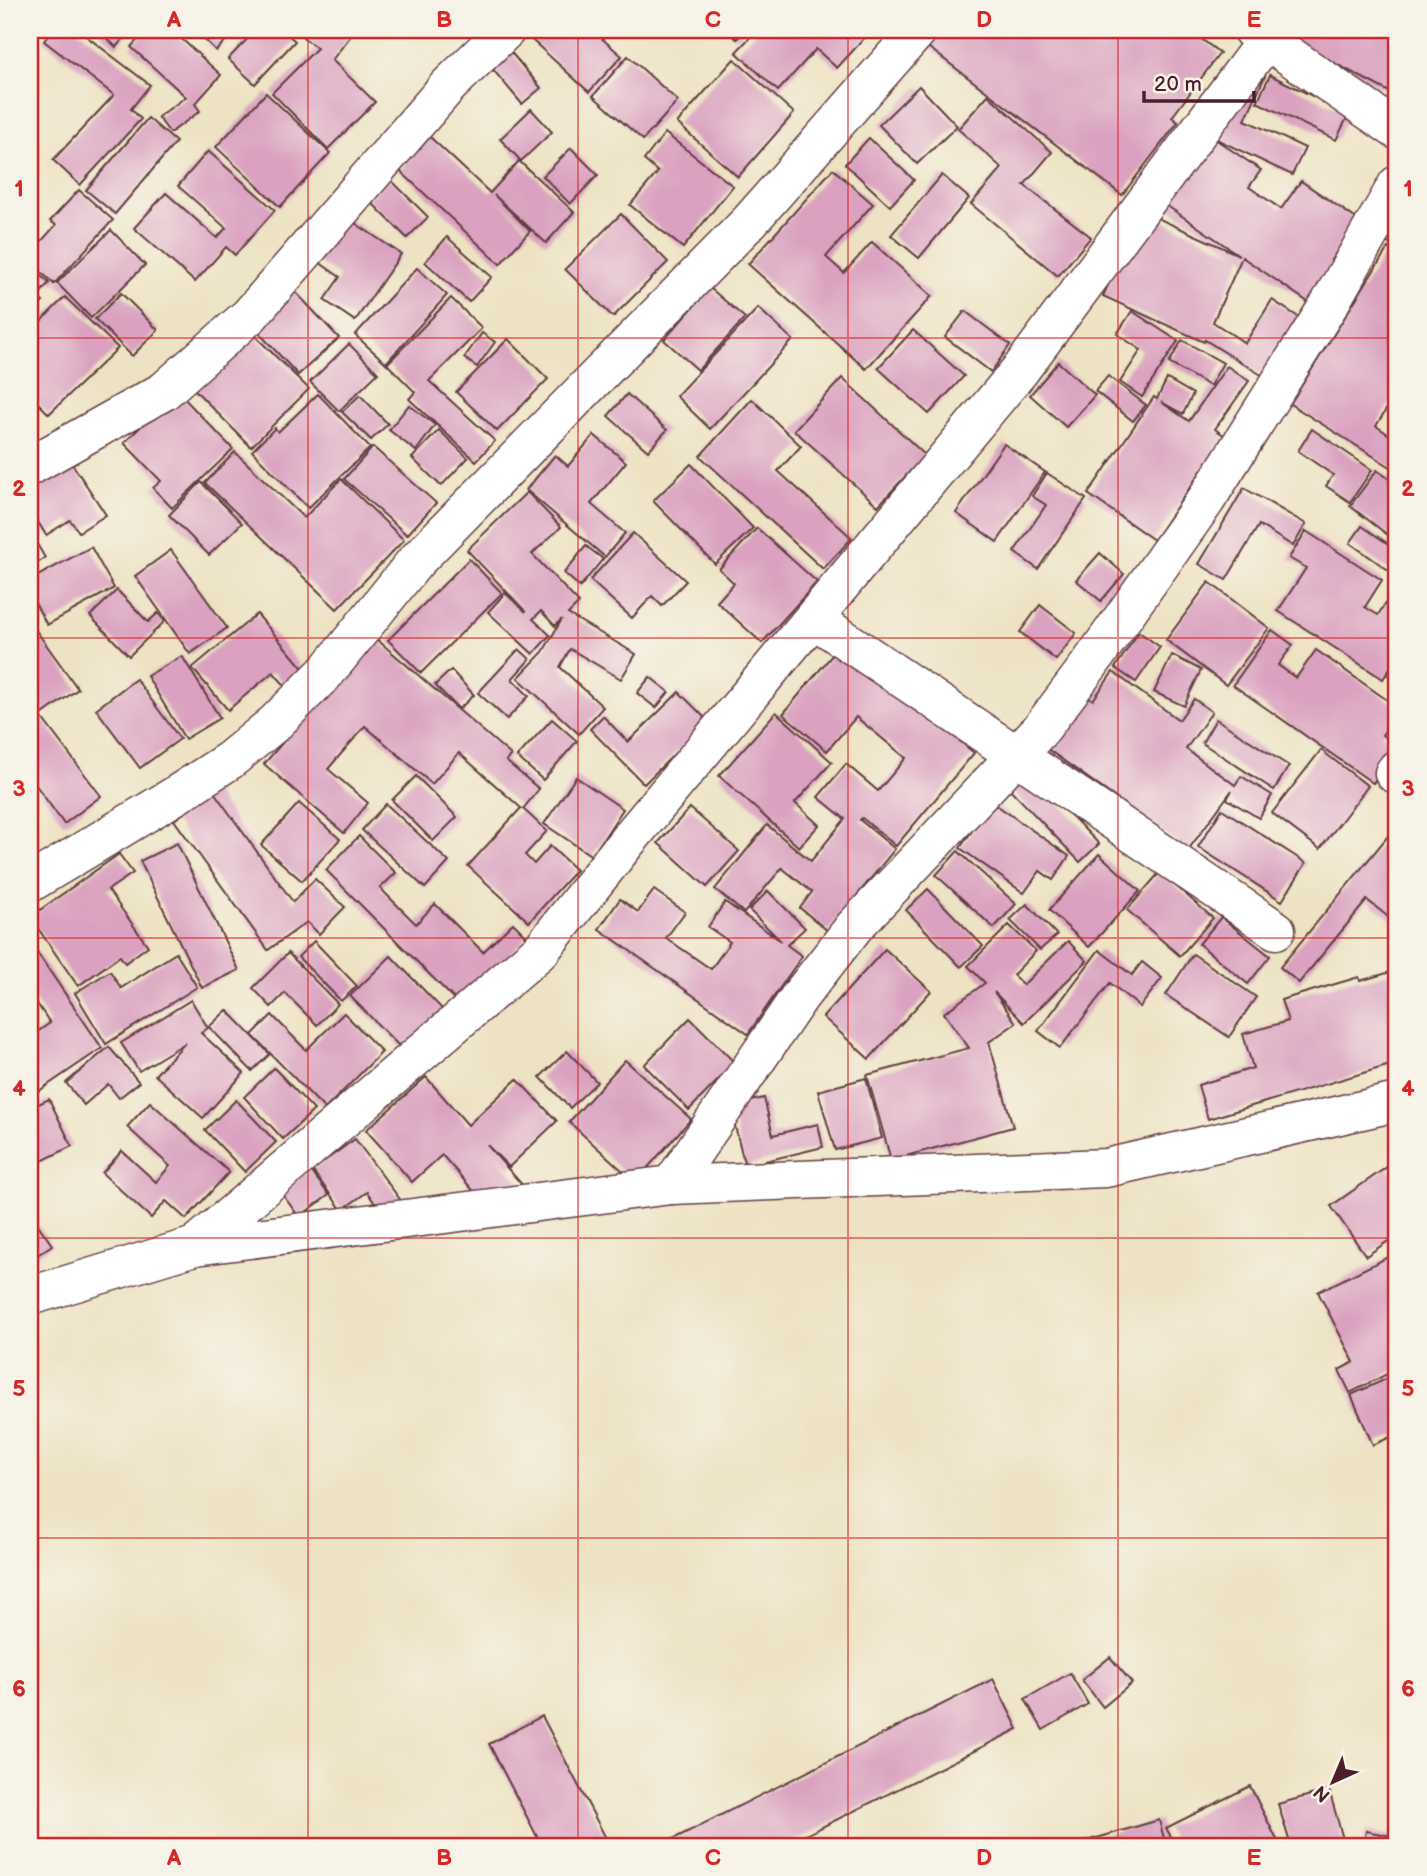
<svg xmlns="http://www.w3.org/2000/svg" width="1427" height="1876" viewBox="0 0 1427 1876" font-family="'Balsamiq Sans',sans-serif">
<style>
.building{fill:#daa2c0}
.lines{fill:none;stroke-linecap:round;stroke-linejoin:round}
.minor-casing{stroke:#623c42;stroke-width:41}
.minor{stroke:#fff;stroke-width:38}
.grid{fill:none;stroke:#d62828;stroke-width:2;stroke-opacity:0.55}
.neatline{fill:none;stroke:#d62828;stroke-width:2.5}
.grid-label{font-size:23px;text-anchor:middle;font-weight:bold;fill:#d62828}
</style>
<rect width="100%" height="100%" fill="#f7f3e8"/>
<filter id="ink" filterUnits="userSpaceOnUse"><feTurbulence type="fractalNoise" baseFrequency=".0143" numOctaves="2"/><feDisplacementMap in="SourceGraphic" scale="14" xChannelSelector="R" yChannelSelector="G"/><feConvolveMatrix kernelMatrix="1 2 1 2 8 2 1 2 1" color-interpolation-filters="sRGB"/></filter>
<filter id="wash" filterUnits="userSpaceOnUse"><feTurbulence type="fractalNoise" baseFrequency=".00686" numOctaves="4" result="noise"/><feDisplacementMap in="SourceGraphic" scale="28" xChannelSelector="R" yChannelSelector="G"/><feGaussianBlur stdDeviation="1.57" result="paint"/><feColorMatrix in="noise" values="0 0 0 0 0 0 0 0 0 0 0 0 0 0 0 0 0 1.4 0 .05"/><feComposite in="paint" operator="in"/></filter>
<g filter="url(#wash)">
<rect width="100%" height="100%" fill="#ede2c3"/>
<g id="blocks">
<g class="building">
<path d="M52,30H78L150,85L131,109L141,119L80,185L53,160L114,95L44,41Z"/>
<path d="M98,30H131L116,47Z"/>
<path d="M146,30H172L221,75L195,104L200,111L170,133L158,117L186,97L131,47Z"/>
<path d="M195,30H235L216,51Z"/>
<path d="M256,30H283L295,41L255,84L228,59Z"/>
<path d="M294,30H349L353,33L332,60L375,102L328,149L272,93L317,48Z"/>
<path d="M521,30H592L622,56L589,92Z"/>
<path d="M726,30H745L737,39Z"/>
<path d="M757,30H866L869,33L837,68L816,49L778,91L736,52Z"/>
<path d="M941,30H1189L1220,53L1172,117L1178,122L1122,195L928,47Z"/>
<path d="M1286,30H1397V96L1283,36Z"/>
<path d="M509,50L541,88L522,104L490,66Z"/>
<path d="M628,56L678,101L643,140L593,96Z"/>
<path d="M734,59L794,113L738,177L677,123Z"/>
<path d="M1248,68L1265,76L1245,120L1305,148L1292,175L1214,138Z"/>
<path d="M1270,75L1349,114L1336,140L1257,102Z"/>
<path d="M919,86L957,126L917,164L879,125Z"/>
<path d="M266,93L330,153L280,207L216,147Z"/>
<path d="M988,95L1052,152L1024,185L1091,237L1058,276L971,204L1002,168L958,129Z"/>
<path d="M531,109L552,132L521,161L500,139Z"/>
<path d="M148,118L176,142L115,214L86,190Z"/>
<path d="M665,133L733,186L683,248L630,205L658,172L644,160Z"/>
<path d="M1209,135L1261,170L1249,187L1281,209L1301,181L1358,220L1331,260L1335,263L1308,302L1242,257L1213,322L1245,343L1272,300L1300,318L1263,376L1205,340L1204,342L1103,296L1142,211L1239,255L1163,203Z"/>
<path d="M430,137L490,193L519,161L574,212L546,243L494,195L530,231L500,264L399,170Z"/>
<path d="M869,138L914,180L890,206L845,164Z"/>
<path d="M571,148L598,175L570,204L543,176Z"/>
<path d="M208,151L275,210L235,255L226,247L195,282L134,228L166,193L217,238L226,228L178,186Z"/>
<path d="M833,169L873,204L826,257L844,273L872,242L932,296L866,369L748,264Z"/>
<path d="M942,175L969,198L919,258L891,235Z"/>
<path d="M389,178L428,217L407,238L368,199Z"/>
<path d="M79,190L113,220L54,284L30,262V254L56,225L50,221Z"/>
<path d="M1397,213V249L1380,238Z"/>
<path d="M621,214L668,262L613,317L565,269Z"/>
<path d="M343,215L401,254L355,321L324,300L340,277L313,258Z"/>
<path d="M111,230L145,265L91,318L57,283Z"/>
<path d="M447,237L492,277L469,302L425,262Z"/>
<path d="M1388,248L1397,254V392L1376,426L1397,440V471L1290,404Z"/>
<path d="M30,266L49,283L37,297L43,302L30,318Z"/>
<path d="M417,268L447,295L386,363L355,335Z"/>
<path d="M287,283L339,338L298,375L247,320Z"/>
<path d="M710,288L745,318L698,370L664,340Z"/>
<path d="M121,293L158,330L132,356L95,319Z"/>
<path d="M65,297L118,348L49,414L30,395V332Z"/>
<path d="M451,298L482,328L429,381L495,441L476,461L409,399L415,392L387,364Z"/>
<path d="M758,308L793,340L710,429L676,396Z"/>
<path d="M965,311L1010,345L991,372L945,337Z"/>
<path d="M1132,311L1178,341L1142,397L1120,382L1141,350L1117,334Z"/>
<path d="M247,328L309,389L251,447L190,385Z"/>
<path d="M913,330L964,376L929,414L878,368Z"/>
<path d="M482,333L495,342L477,367L464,358Z"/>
<path d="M508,339L548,379L497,431L456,392Z"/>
<path d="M1182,340L1223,363L1210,386L1169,363Z"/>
<path d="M349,344L378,373L339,411L310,382Z"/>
<path d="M1058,362L1095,395L1066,427L1030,395Z"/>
<path d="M1227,366L1249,381L1215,429L1225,436L1154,540L1088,494L1154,397L1157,399L1167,379L1193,394L1183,414L1161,402L1189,421Z"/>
<path d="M1108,376L1146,405L1133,421L1095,391Z"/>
<path d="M842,378L925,455L878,506L794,430Z"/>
<path d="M177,391L233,449L172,508L153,488L161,481L124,443Z"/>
<path d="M318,394L370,448L308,508L252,451L275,428L278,432Z"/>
<path d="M627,394L667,430L648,451L608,416Z"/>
<path d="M360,395L388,424L371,440L342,412Z"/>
<path d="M752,399L801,446L778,471L852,538L823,569L700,456Z"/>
<path d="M409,405L435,425L416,451L389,430Z"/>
<path d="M1312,429L1372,470L1350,502L1326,486L1333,475L1298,451Z"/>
<path d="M439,430L468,458L441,486L412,458Z"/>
<path d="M594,435L626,462L591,504L625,533L605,557L526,490L555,455L568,466Z"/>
<path d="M1004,444L1045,472L997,542L956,513Z"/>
<path d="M373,447L436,503L407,535L344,479Z"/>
<path d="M235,452L304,518L341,479L404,540L337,609L205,483Z"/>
<path d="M65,453L106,515L79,532L70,520L46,535L30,509V476Z"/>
<path d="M691,464L753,528L715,564L653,501Z"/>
<path d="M1377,470L1397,485V542L1350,506Z"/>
<path d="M1047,473L1086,499L1038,569L1014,552L1046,505L1032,496Z"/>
<path d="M201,482L242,523L209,555L169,515Z"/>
<path d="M1244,488L1306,524L1293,546L1259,525L1226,580L1199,564Z"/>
<path d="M527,492L561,527L532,554L579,603L568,614L636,654L621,679L570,649L560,667L603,707L579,734L518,678L543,652L562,619L555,626L541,611L533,619L550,635L533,654L488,612L505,593L526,612L467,550Z"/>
<path d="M1362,526L1397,550V576L1350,543Z"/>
<path d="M757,528L817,582L762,643L717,602L734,583L719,569Z"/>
<path d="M1306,531L1382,580L1365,607L1378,615L1397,585V657L1383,679L1278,611L1306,568L1289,558Z"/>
<path d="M30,532L45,558L30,568Z"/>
<path d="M633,533L686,581L662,606L652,596L632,618L590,580Z"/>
<path d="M586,546L603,559L580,587L564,573Z"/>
<path d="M91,547L114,588L47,625L30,594V580Z"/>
<path d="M171,550L227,628L190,654L135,576Z"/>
<path d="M1100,553L1124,574L1101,601L1076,580Z"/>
<path d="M469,559L502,593L421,673L388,640Z"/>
<path d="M1209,582L1269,628L1226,685L1166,640Z"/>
<path d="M117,590L148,622L158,613L165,621L129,656L90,616Z"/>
<path d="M1040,605L1076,633L1056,660L1020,632Z"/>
<path d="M257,614L307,673L288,689L273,672L228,710L192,668Z"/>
<path d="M30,622L78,689L30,723Z"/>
<path d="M1272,630L1293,645L1278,665L1296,678L1316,650L1397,707V713L1382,735L1397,745V749L1373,783L1233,685Z"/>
<path d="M1139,632L1160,647L1136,682L1115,668Z"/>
<path d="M374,637L511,755L506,761L539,789L523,809L547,831L525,855L534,864L550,846L576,870L529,922L468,866L521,808L459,753L432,784L365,726L328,769L368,803L344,833L264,764Z"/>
<path d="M843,642L974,753L896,846L862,818L860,820L895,849L828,931L800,908L812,892L782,868L744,913L715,889L767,825L811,861L845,819L818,797L846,764L878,791L906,758L856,717L827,751L783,714Z"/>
<path d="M519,649L530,659L512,679L529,696L507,719L478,693Z"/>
<path d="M1172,655L1201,670L1184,706L1154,692Z"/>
<path d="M182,656L220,718L185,739L147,676Z"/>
<path d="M1397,660V682L1387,674Z"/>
<path d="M451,670L474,695L459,709L435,685Z"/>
<path d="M1113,672L1179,720L1194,699L1212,712L1186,749L1235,785L1241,776L1272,795L1259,818L1227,799L1232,790L1188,850L1046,748L1084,694L1093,700Z"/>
<path d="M650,677L669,692L656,708L637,693Z"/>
<path d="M136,679L180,739L140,768L96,709Z"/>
<path d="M679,692L708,721L644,784L590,729L603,716L628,742Z"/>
<path d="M776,712L832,762L795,803L819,825L799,847L719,776Z"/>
<path d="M42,718L101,796L64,824L30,777V727Z"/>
<path d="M552,719L577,741L543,780L517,757Z"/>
<path d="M1216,719L1289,766L1274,790L1202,743Z"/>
<path d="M1321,750L1368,786L1320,849L1272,813Z"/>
<path d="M1024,767L1099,844L1080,862L1006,785Z"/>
<path d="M416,776L457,817L433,841L392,800Z"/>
<path d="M576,777L623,809L592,856L544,824Z"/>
<path d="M214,792L293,902L315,879L345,907L319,934L307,922L268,950L174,820Z"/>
<path d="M992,802L1069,856L1053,880L1040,871L1024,893L960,848Z"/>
<path d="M299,803L340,839L302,881L261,845Z"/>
<path d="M386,804L449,862L425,888L362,830Z"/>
<path d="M690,808L739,851L707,887L658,843Z"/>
<path d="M1222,809L1306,863L1282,901L1198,847Z"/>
<path d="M1397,825V924L1367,900L1299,983L1280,967Z"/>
<path d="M359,836L396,873L380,888L416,924L435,904L483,952L513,923L527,937L459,1004L326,870Z"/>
<path d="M177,843L239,970L202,988L140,861Z"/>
<path d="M958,851L1016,904L994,928L936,875Z"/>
<path d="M119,854L133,873L108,890L148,946L125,963L120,956L78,986L30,917Z"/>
<path d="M1099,854L1140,891L1089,947L1049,910Z"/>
<path d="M1160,872L1213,918L1180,956L1127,910Z"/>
<path d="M928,889L983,946L961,967L906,910Z"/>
<path d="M654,890L685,912L666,938L711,969L730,942L708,927L725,902L781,941L749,910L768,891L805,928L787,945L802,956L748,1034L599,929L620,899L638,912Z"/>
<path d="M1027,904L1057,935L1040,950L1010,920Z"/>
<path d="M1221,917L1270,956L1248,984L1199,944Z"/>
<path d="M1009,925L1036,951L1013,975L1023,985L1068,941L1087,961L1024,1023L994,992L1016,1023L989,1042L1013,1127L891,1160L867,1075L969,1048L944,1013L985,983L968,966Z"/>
<path d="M314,941L357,986L341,1001L298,957Z"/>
<path d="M30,942L102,1048L30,1097V1037L50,1023L30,993Z"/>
<path d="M885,949L931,991L869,1059L823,1017Z"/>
<path d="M1099,950L1132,975L1142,962L1162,978L1140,1007L1110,983L1060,1048L1038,1031Z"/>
<path d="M176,953L197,987L106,1044L75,993L110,971L121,988Z"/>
<path d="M288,953L338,1004L317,1025L285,993L271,1007L253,988Z"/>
<path d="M1193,954L1256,997L1229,1037L1166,995Z"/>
<path d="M391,956L443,1010L402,1049L350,996Z"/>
<path d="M1397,970V1063L1208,1119L1198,1085L1253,1068L1243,1034L1288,1021L1281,1000L1359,977L1360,981Z"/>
<path d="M191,1000L208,1028L201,1033L244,1073L203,1118L155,1075L185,1043L139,1071L121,1043Z"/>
<path d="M227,1010L270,1054L252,1071L209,1027Z"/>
<path d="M344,1013L382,1052L325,1109L252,1035L272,1015L306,1050Z"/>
<path d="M690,1018L735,1063L689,1110L644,1065Z"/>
<path d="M109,1047L139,1082L119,1098L108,1084L84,1105L66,1083Z"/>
<path d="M567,1051L597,1082L570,1108L540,1077Z"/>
<path d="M625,1060L691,1119L635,1182L569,1122Z"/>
<path d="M274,1068L314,1110L283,1139L244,1097Z"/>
<path d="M426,1077L468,1125L517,1079L557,1121L509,1167L487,1145L524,1187L493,1213L442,1155L412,1182L366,1130Z"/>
<path d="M866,1078L882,1138L835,1150L818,1091Z"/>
<path d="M764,1098L773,1135L818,1124L823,1147L745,1166L730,1106Z"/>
<path d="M49,1099L72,1146L30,1167V1108Z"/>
<path d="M236,1100L276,1142L245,1172L205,1130Z"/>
<path d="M150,1102L229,1172L186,1219L166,1201L151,1218L102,1173L122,1151L156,1182L170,1166L127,1127Z"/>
<path d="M355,1139L402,1202L383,1215L367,1192L342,1210L312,1170Z"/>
<path d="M1387,1167L1397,1182V1235L1366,1256L1331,1206Z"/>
<path d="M310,1170L329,1195L299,1217L280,1191Z"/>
<path d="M30,1213L52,1245L30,1260Z"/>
<path d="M1388,1257L1397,1275V1369L1350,1393L1339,1370L1354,1362L1318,1292Z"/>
<path d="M1397,1374V1434L1373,1445L1351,1395Z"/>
<path d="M1397,1529V1555L1389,1532Z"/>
<path d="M1110,1657L1132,1683L1103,1707L1082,1680Z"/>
<path d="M1070,1673L1088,1704L1043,1730L1025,1699Z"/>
<path d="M993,1679L1018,1729L784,1846H659Z"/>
<path d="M542,1716L610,1846H542L489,1744Z"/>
<path d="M1250,1786L1280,1846H1176L1166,1828Z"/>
<path d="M1329,1790L1345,1846H1291L1278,1804Z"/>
<path d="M1159,1820L1166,1846H1084L1083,1842Z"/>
<path d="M1366,1831L1397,1837V1846H1363Z"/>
</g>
</g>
</g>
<g filter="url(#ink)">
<use href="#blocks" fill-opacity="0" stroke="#623c42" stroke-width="2"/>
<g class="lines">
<defs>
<g id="minor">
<path d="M1252,30L1397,130"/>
<path d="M30,466L164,391L250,315L448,86L506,30"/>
<path d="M814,619L1276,930"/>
<path d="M1394,773L1397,769"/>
<path d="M30,883L176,795L230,760L275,723L328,670L415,562L750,221L918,30"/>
<path d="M671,1185L800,996L854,927L1041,729L1090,664L1206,500L1330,303L1397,185"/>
<path d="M195,1246L540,951L629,839L1021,369L1274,30"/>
<path d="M30,1296L195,1246L671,1185L1106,1168L1397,1102"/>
</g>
</defs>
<use href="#minor" class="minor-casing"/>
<use href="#minor" class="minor"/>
</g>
</g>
<path class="grid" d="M308,30V1846M578,30V1846M848,30V1846M1118,30V1846M30,338H1397M30,638H1397M30,938H1397M30,1238H1397M30,1538H1397"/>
<rect width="1427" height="1876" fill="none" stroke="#f7f3e8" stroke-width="77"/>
<g transform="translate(1333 1782) rotate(224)" stroke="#f7f3e8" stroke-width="5" paint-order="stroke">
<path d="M0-5L12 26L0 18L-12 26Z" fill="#4a1f2b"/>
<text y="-10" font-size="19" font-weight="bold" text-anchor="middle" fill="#4a1f2b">N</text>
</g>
<path d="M1144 91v10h110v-10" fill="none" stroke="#4a1f2b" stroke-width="3.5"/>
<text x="1154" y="91" font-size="21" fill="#4a1f2b" stroke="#f7f3e8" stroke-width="5" paint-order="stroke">20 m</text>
<rect x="38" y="38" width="1350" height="1800" class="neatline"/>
<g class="grid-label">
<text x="174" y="27">A</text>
<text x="444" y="27">B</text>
<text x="713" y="27">C</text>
<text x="984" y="27">D</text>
<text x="1254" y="27">E</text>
<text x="19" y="196">1</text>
<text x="1408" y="196">1</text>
<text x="19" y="496">2</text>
<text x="1408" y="496">2</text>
<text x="19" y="796">3</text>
<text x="1408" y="796">3</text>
<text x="19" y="1096">4</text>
<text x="1408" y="1096">4</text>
<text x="19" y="1396">5</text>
<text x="1408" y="1396">5</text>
<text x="19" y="1696">6</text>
<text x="1408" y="1696">6</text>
<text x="174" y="1865">A</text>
<text x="444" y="1865">B</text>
<text x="713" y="1865">C</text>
<text x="984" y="1865">D</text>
<text x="1254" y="1865">E</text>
</g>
</svg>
